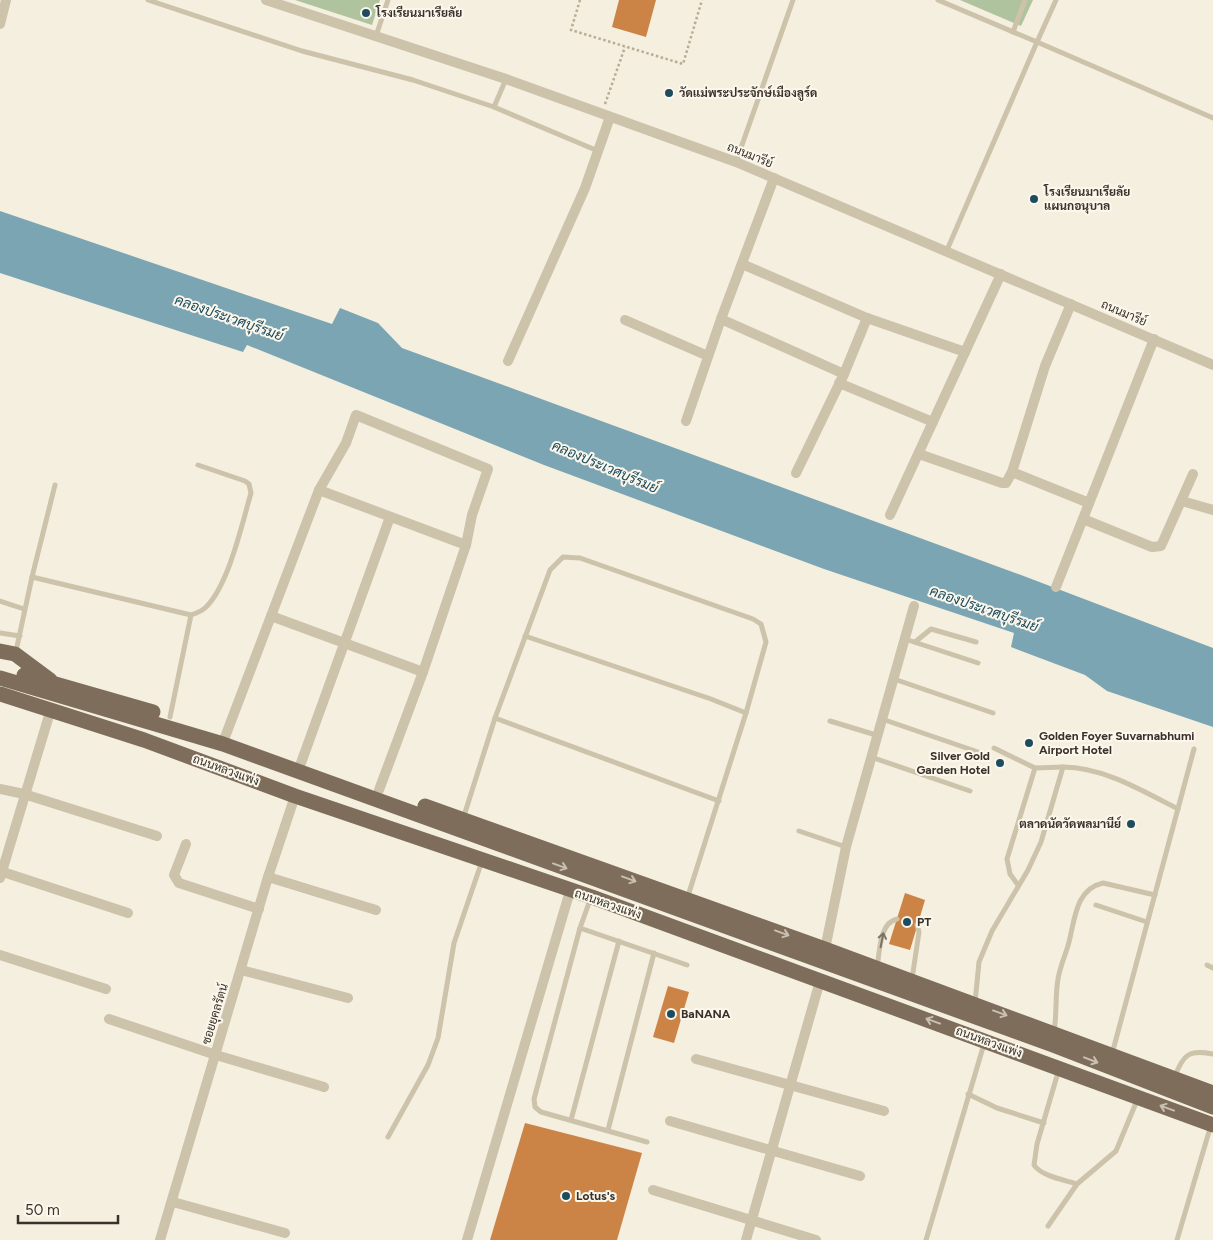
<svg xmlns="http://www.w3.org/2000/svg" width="1213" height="1240" viewBox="0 0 1213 1240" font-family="Figtree,Sarabun,sans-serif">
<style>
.green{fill:#afc49e}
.water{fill:#7ca5b3}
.building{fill:#cb8346}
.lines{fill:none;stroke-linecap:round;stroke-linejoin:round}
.path{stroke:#b9ac94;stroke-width:2.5;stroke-dasharray:2.5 2.5;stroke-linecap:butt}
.lane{stroke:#cdc2aa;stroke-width:5}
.street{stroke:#cdc2aa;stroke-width:10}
.primary{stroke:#7d6d5a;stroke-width:15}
.oneway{stroke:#c9c0b2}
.oneway2{stroke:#7c7364}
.poi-dot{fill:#1d4c5e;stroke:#fbf7ec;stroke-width:2}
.labels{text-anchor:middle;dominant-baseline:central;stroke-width:4;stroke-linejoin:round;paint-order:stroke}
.poi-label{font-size:12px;font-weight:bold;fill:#3a322a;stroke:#fbf7ec;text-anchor:start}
.street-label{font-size:12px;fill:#3a322a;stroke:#fbf7ec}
.water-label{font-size:14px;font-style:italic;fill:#1d4c5e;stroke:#fbf7ec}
</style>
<rect width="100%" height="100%" fill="#f4efdf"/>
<g class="green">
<path d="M295,0H380L372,25Z"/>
<path d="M960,0H1033L1021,26Z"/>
</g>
<path class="water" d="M0,211L332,324L340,308L378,323L402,348L1021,575L1213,648V727L1107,691L1085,675L1011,647L1014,633L824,569L544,465L247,345L243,352L0,273Z"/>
<g class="building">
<path d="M619,0H656L646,37L612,27Z"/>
<path d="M905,893L925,900L910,950L889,944Z"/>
<path d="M668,986L689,992L674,1043L653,1037Z"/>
<path d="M525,1123L642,1153L617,1240H490Z"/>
</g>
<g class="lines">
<g class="path">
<path d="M580,0L571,30L683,64L702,0"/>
<path d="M605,104L625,47"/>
</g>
<g class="lane">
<path d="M148,0L302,51L413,80L494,107L506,79"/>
<path d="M938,0L1037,42L1056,0"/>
<path d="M1013,32L1025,0"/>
<path d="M376,36L388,0"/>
<path d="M494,107L598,151"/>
<path d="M736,162L793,0"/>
<path d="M947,250L1037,42L1213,118"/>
<path d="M32,577L55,485"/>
<path d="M0,601L24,609"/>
<path d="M191,615C197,613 203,611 207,606C229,583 242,524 251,493L249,484L245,481L198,465"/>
<path d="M0,633L20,636"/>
<path d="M525,636L711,699L746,713L687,899"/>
<path d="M905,639L978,663"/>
<path d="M915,642L931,629L976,642"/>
<path d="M16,651L32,577L191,615L170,717"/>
<path d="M894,679L993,713"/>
<path d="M495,718L719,801"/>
<path d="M882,719L978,752"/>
<path d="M830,721L876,735"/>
<path d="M994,748L1035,768"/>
<path d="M871,757L970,791"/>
<path d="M463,819L495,718L550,570L563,557L580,558L753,619L761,624L766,642L746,713"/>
<path d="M799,831L846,847"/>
<path d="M1018,885L1010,874L1007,859L1035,768L1063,767"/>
<path d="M590,900L580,928L534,1099L535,1107L541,1112L647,1142"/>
<path d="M1096,905L1147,922"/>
<path d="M580,928L687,965"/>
<path d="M1207,965L1213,968"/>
<path d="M877,967C880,952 879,923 897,919"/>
<path d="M912,979L919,932L917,925"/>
<path d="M975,1003L979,962L992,931L1028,870L1041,842L1063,767C1103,767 1143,791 1178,809"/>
<path d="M1054,1032C1057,1014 1055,996 1058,979C1060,966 1066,954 1069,942C1075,918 1076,889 1103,883L1155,895"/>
<path d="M1112,1054L1194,749"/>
<path d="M1059,1069L1037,1144L1034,1165C1041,1176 1065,1180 1077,1184"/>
<path d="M1175,1076C1183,1055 1189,1049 1213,1054"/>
<path d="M968,1094L997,1108L1044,1123"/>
<path d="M571,1120L619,941"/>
<path d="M608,1130L654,953"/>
<path d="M388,1137L428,1065L438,1038L454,943L482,861"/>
<path d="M1048,1226L1077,1184L1116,1151L1138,1098"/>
<path d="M926,1240L984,1044"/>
<path d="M1177,1240L1211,1125"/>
</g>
<g class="street">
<path d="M266,0L506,79L736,162L1213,365"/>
<path d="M0,24L6,0"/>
<path d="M742,264L867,318L965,352"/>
<path d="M721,319L844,374"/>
<path d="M625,320L708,356"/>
<path d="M508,361L585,188L610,117"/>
<path d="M839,383L933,422"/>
<path d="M686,421L721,319L774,178"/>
<path d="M919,454L1002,483H1006L1012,472L1045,366L1071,304"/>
<path d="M1012,472L1089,503"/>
<path d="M796,473L844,374L867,318"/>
<path d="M319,490L466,545"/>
<path d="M1182,501L1213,510"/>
<path d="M890,515L1001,274"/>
<path d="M1083,519L1152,547L1161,546L1193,474"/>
<path d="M1056,587L1154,339"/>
<path d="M271,616L423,672"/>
<path d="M225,737L319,490L346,443L356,415L488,469L472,515L466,545L423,672L379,790"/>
<path d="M301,763L390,517"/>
<path d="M0,789L24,794L157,836"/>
<path d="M186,844L174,875L179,883L259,909"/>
<path d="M0,871L128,913"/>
<path d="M268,877L376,910"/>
<path d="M0,878L51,709"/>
<path d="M825,949L846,847L914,606"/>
<path d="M0,955L106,989"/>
<path d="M241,970L348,998"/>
<path d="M109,1019L216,1055L324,1087"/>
<path d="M696,1059L884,1111"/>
<path d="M670,1121L860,1176"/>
<path d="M653,1190L816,1240"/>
<path d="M173,1202L285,1233"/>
<path d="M160,1240L268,877L295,796"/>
<path d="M467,1240L570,891"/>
<path d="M746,1240L820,981"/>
</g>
<g class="primary">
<path d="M0,651L15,654L50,680"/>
<path d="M24,675L153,712"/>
<path d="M0,678L223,744L1053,1045L1213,1107"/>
<path d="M0,694L144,740L295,796L592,897L1213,1125"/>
<path d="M425,806L825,949L1213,1093"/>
</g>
</g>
<defs><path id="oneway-shaft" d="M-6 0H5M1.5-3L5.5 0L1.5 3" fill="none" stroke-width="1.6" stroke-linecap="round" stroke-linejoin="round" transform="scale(1.25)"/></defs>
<g class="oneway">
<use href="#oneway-shaft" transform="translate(560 866) rotate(20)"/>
<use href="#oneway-shaft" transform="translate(629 879) rotate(20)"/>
<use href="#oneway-shaft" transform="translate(782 933) rotate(20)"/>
<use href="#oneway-shaft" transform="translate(1000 1013) rotate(20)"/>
<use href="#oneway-shaft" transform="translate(933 1021) rotate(-160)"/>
<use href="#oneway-shaft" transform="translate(1091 1060) rotate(21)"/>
<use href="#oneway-shaft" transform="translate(1167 1108) rotate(-160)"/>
</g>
<use class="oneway2" href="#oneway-shaft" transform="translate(882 940) rotate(-79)"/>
<g class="poi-dot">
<circle cx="366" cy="13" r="5"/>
<circle cx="669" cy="93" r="5"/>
<circle cx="1034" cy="199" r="5"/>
<circle cx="1029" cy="743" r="5"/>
<circle cx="1000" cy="763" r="5"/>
<circle cx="1131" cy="824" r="5"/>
<circle cx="907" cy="922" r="5"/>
<circle cx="671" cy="1014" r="5"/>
<circle cx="566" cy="1196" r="5"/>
</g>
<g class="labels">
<g class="poi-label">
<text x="376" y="13">โรงเรียนมาเรียลัย</text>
<text x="679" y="93">วัดแม่พระประจักษ์เมืองลูร์ด</text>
<text x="1044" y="192">โรงเรียนมาเรียลัย<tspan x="1044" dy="14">แผนกอนุบาล</tspan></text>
<text x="1039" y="736">Golden Foyer Suvarnabhumi<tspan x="1039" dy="14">Airport Hotel</tspan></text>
<text x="990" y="756" text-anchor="end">Silver Gold<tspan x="990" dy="14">Garden Hotel</tspan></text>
<text x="1121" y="824" text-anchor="end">ตลาดนัดวัดพลมานีย์</text>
<text x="917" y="922">PT</text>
<text x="681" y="1014">BaNANA</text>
<text x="576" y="1196">Lotus's</text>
</g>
<g class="street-label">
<text transform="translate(750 155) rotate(22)">ถนนมารีย์</text>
<text transform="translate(1124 313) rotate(23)">ถนนมารีย์</text>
<text transform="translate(226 770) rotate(20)">ถนนหลวงแพ่ง</text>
<text transform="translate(608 904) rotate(19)">ถนนหลวงแพ่ง</text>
<text transform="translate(215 1014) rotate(-73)">ซอยยุคลรัตน์</text>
<text transform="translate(989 1042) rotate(20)">ถนนหลวงแพ่ง</text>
</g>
<g class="water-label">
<text transform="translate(229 318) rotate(19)">คลองประเวศบุรีรมย์</text>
<text transform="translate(605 467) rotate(23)">คลองประเวศบุรีรมย์</text>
<text transform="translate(984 609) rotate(19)">คลองประเวศบุรีรมย์</text>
</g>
</g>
<path d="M18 1215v8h100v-8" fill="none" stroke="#3a322a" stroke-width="2.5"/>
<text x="25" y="1215" font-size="15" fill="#3a322a" stroke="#fbf7ec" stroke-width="4" paint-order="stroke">50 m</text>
</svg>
